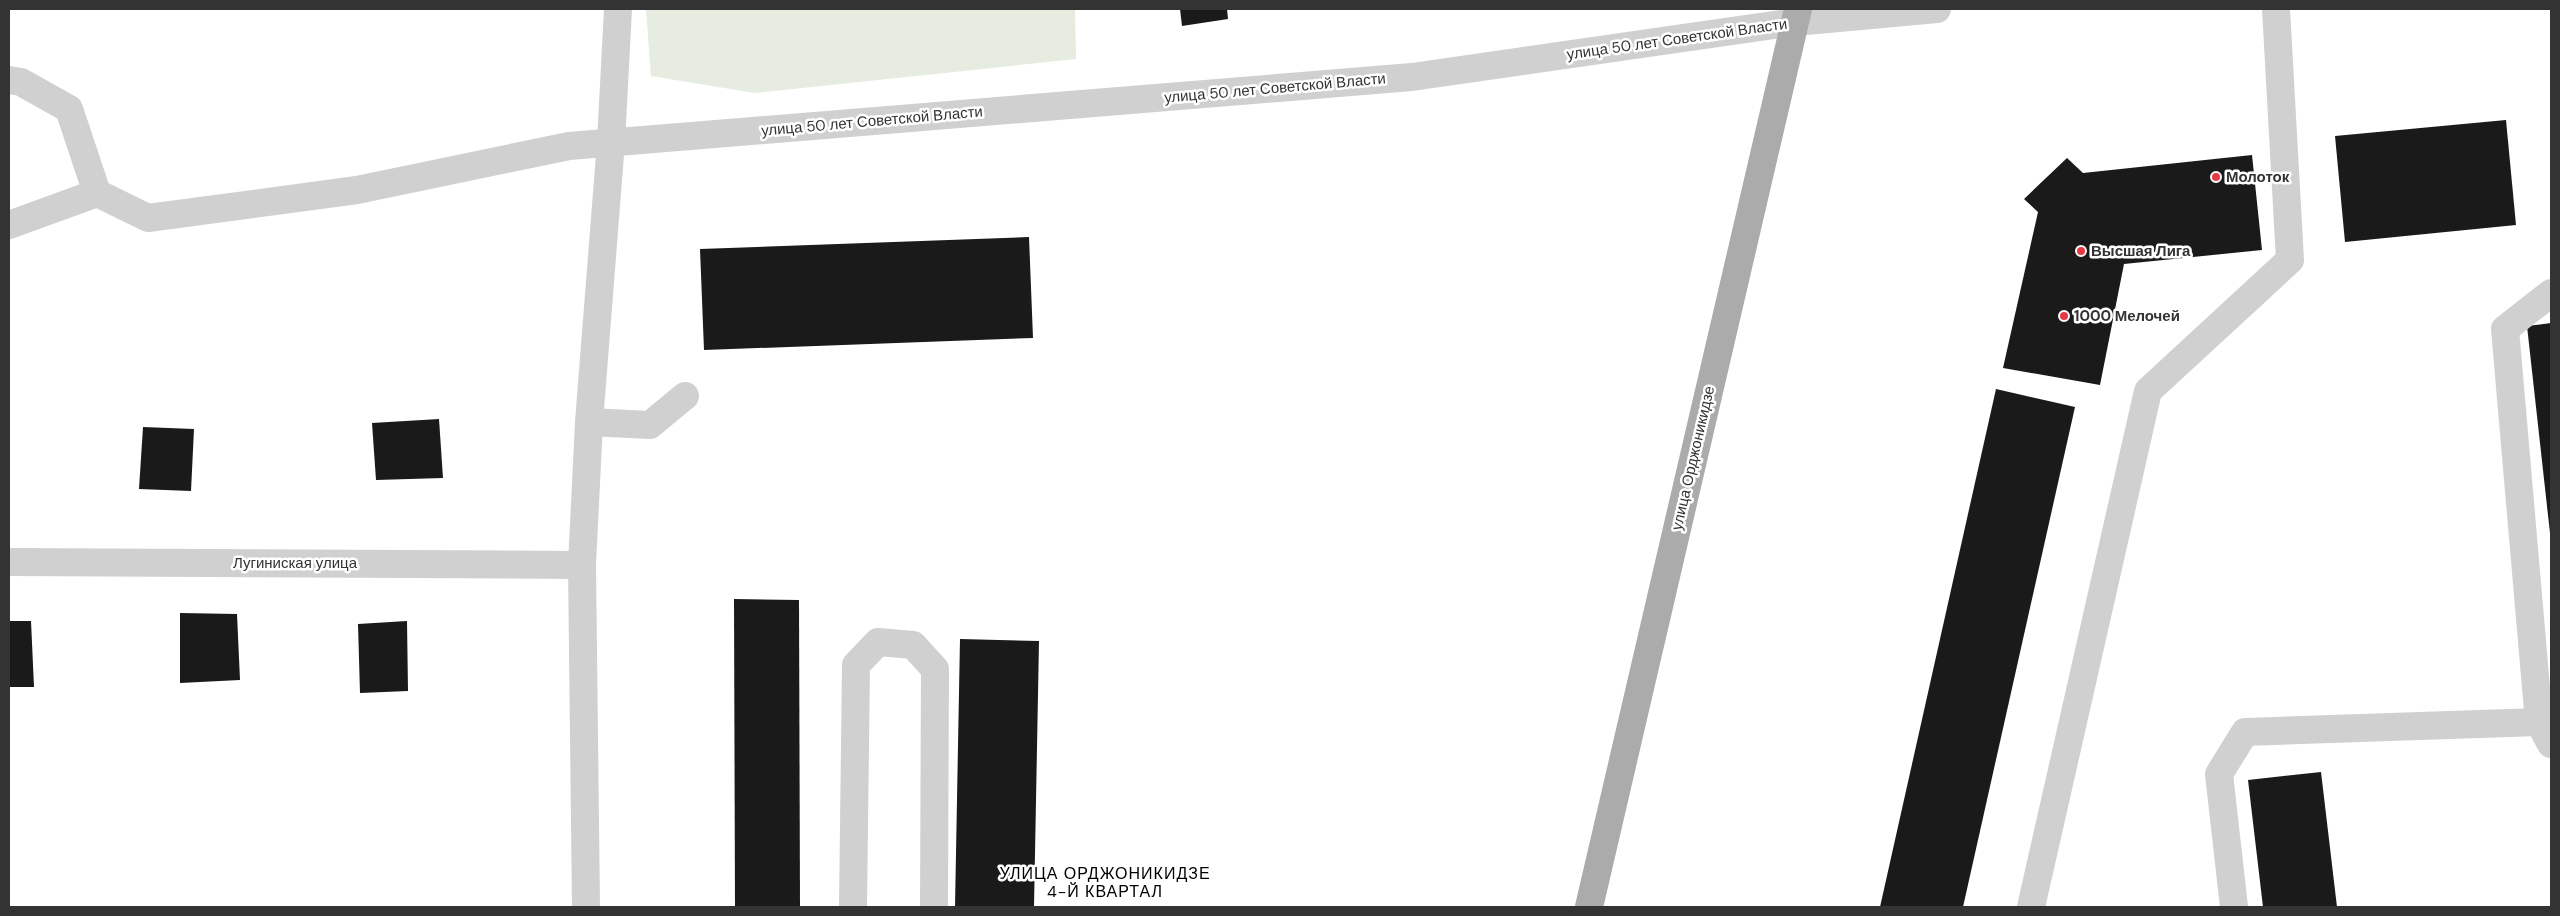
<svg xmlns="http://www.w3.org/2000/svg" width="2560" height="916" viewBox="0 0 2560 916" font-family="'DM Sans',sans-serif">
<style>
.green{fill:#e6ecdf}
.building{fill:#1a1a1a}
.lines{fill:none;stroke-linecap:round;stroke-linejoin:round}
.minor{stroke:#d0d0d0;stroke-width:28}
.major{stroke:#ababab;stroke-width:28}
.poi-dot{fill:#e63946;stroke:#fff;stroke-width:2}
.labels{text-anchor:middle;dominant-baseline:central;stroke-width:5;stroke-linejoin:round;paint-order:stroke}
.street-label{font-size:15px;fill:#333;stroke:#fff}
.poi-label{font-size:15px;font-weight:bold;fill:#333;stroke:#fff;text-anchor:start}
.neighbourhood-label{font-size:16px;letter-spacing:1px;fill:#000;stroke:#fff}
</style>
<rect width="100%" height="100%" fill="#fff"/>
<path class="green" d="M646,9H1075L1076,59L755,93L651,76Z"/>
<g class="building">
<path d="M1180,9H1227L1228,19L1182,26Z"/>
<path d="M2506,120L2516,225L2345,242L2335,136Z"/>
<path d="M2252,155L2262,250L2124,264L2100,385L2003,368L2038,212L2024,199L2067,158L2083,173Z"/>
<path d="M1029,237L1033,338L704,350L700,249Z"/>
<path d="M2551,323V533H2550L2527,326Z"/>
<path d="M1996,389L2075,407L1963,907H1880Z"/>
<path d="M439,419L443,478L376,480L372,423Z"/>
<path d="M143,427L194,429L191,491L139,489Z"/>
<path d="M734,599L799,600L800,907H735Z"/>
<path d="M180,613L237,614L240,680L180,683Z"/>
<path d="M9,621H31L34,687H9Z"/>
<path d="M407,621L408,691L360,693L358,624Z"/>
<path d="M960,639L1039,641L1034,907H955Z"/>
<path d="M2321,772L2337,907H2263L2248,780Z"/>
</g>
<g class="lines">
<g class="minor">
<path d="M9,80L21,82L69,109L97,193L148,218L357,190L569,146L1412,77L1795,22L1937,9"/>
<path d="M9,225L97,193"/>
<path d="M2551,293L2505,329L2539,722L2551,744"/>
<path d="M589,422L650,425L685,396"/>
<path d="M9,562L582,565"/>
<path d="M586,907L582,565L589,422L611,142L618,9"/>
<path d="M853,907L856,665L878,642L913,645L935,669L934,907"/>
<path d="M2031,907L2148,391L2290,260L2276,9"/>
<path d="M2234,907L2219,774L2245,732L2539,722"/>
</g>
<path class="major" d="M1589,907L1798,9"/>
</g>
<g class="poi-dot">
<circle cx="2216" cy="177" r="5"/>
<circle cx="2081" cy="251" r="5"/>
<circle cx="2064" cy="316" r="5"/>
</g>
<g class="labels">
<g class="street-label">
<text transform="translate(1677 39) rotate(-8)">улица 50 лет Советской Власти</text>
<text transform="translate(1275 88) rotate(-5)">улица 50 лет Советской Власти</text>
<text transform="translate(872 121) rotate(-5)">улица 50 лет Советской Власти</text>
<text transform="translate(1693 458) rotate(-77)">улица Орджоникидзе</text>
<text x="295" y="563">Лугиниская улица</text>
</g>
<g class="poi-label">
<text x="2226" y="177">Молоток</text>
<text x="2091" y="251">Высшая Лига</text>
<text x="2074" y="316">1000 Мелочей</text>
</g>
<g class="neighbourhood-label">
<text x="1105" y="873">УЛИЦА ОРДЖОНИКИДЗЕ<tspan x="1105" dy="18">4-Й КВАРТАЛ</tspan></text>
</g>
</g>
<rect width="2560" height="916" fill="none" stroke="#333333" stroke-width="20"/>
</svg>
